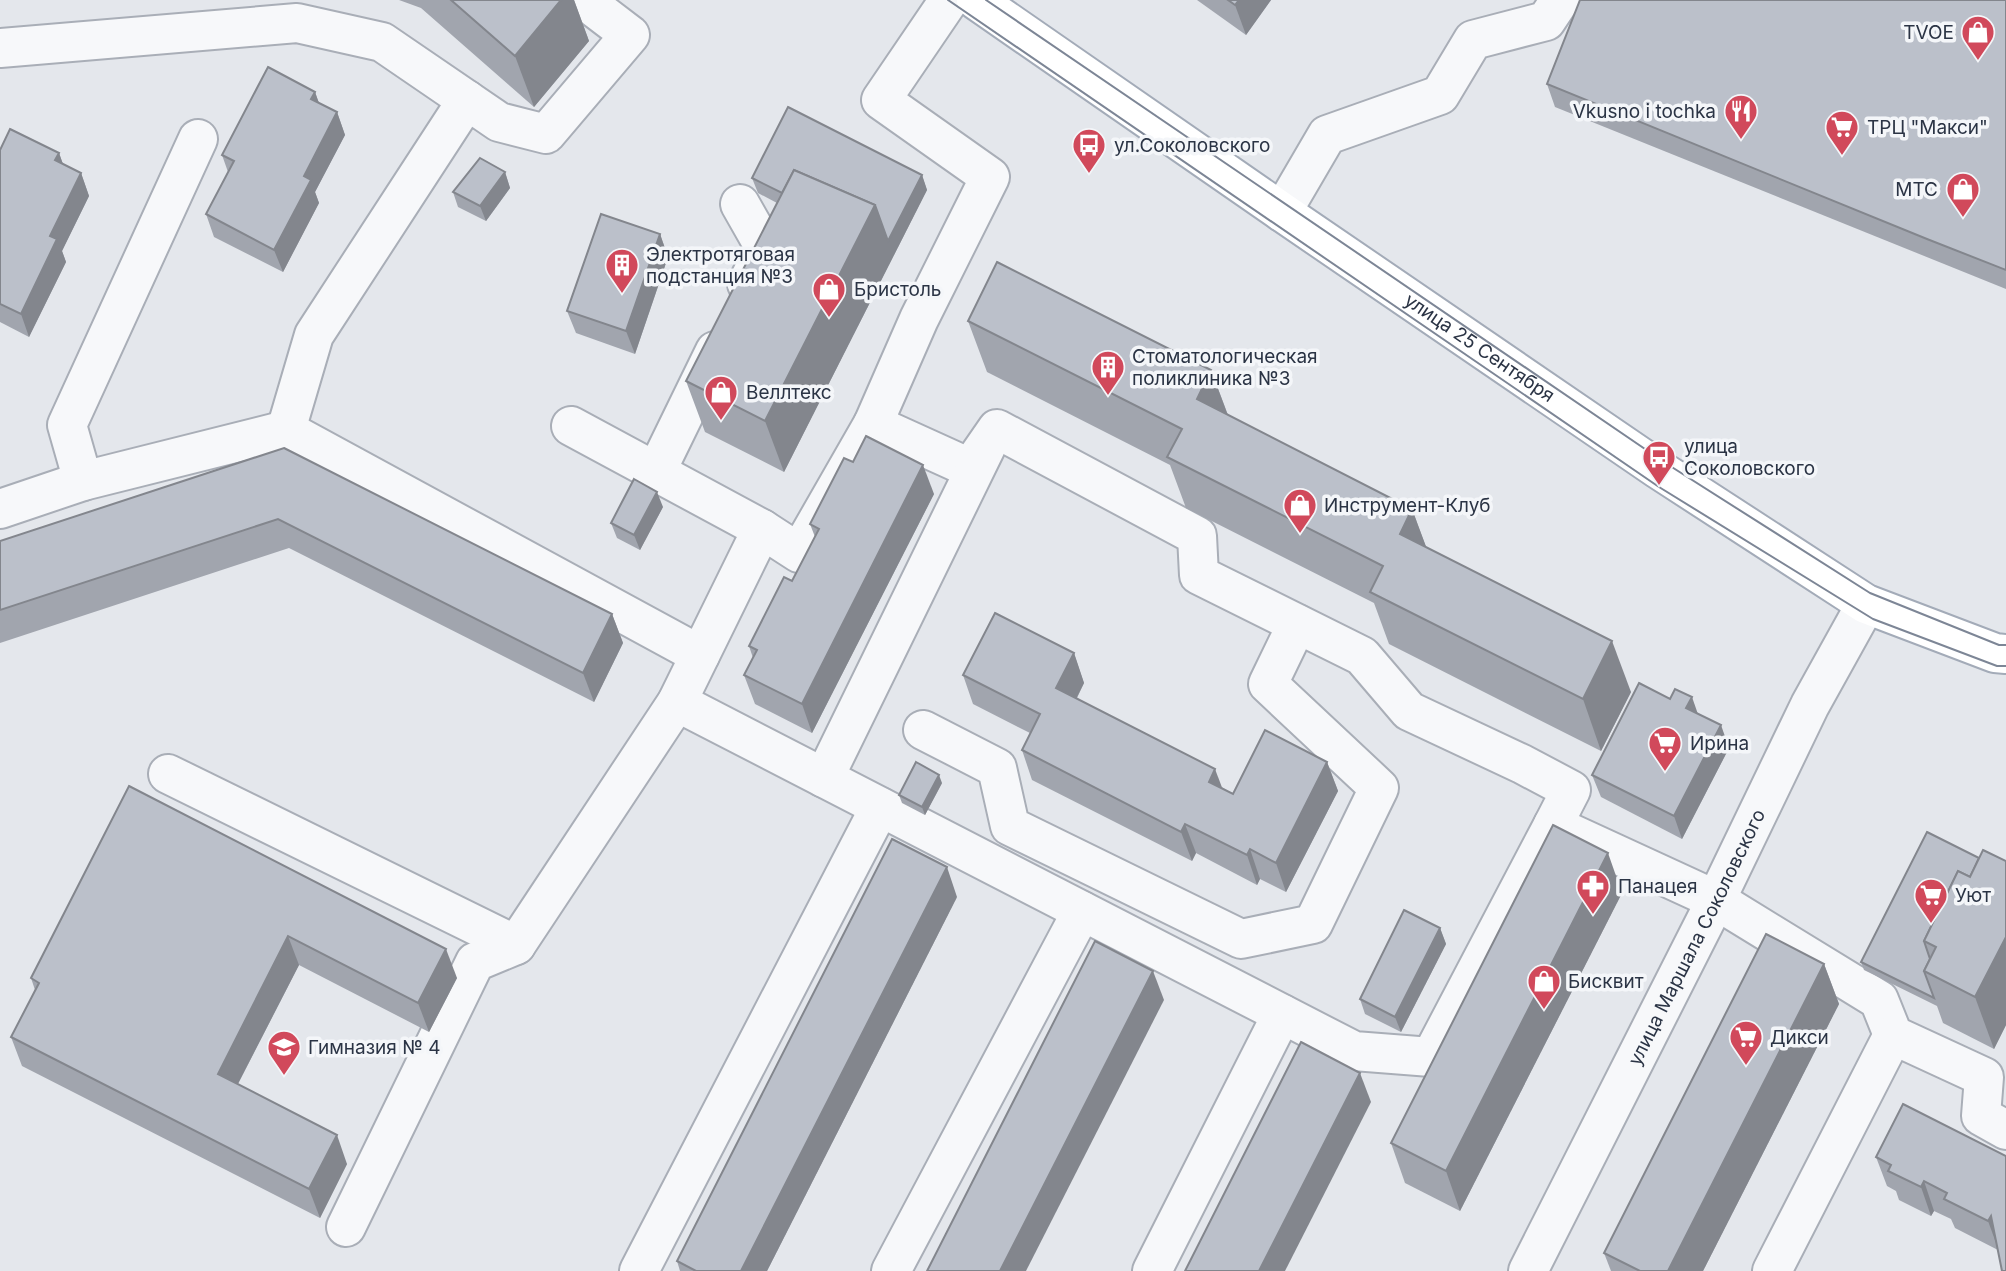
<svg xmlns="http://www.w3.org/2000/svg" width="2006" height="1271" viewBox="0 0 2006 1271" font-family="Inter,sans-serif">
<style>
.lines{fill:none;stroke-linecap:round;stroke-linejoin:round}
.minor-casing{stroke:#a9aeb7;stroke-width:42}
.major-casing{stroke:#a3abb8;stroke-width:42}
.minor{stroke:#f7f8fa;stroke-width:38}
.major{stroke:#fff;stroke-width:38}
.tram{stroke:#7d8696;stroke-width:2}
.wall{fill:#a1a5ae}
.shaded-wall{fill:#83868d}
.building{fill:#bbc0ca;stroke:#83868d;stroke-width:2}
.labels{text-anchor:middle;dominant-baseline:central;stroke-width:7;stroke-linejoin:round;paint-order:stroke}
.poi-label{font-size:19px;fill:#2b3445;stroke:#f4f6f9;text-anchor:start}
.street-label{font-size:19px;fill:#2b3445;stroke:#f4f6f9}
</style>
<rect width="100%" height="100%" fill="#e4e7ec"/>
<g class="lines">
<defs>
<g id="minor">
<path d="M949,0L881,100L990,177L919,319L873,424L970,468L997,429L1197,536L1199,575L1362,656L1409,711L1522,764L1571,790L1553,825"/>
<path d="M0,48L297,23L382,42L499,122L546,134L630,35L584,0"/>
<path d="M740,204L765,248L747,284"/>
<path d="M1282,212L1327,135L1440,95L1473,40L1546,21L1560,0"/>
<path d="M286,430L314,335L467,100"/>
<path d="M656,472L715,351"/>
<path d="M83,481L67,425L198,139"/>
<path d="M0,509L83,481L286,430L700,655"/>
<path d="M762,529L799,553L873,424"/>
<path d="M677,702L1354,1051L1431,1057L1553,825L1716,900L1879,1000L1893,1035L1984,1077L1981,1116L2006,1130"/>
<path d="M923,730L997,768L1010,826L1241,939L1313,924L1379,788L1268,684L1297,624"/>
<path d="M168,774L516,945"/>
<path d="M824,778L986,447"/>
<path d="M346,1227L475,962L516,945L677,702L762,529L571,426"/>
<path d="M639,1271L880,807"/>
<path d="M891,1271L1082,911"/>
<path d="M1152,1271L1282,1014"/>
<path id="s1" d="M1528,1271L1716,900L1810,705L1866,604"/>
<path d="M1772,1271L1893,1035"/>
</g>
<g id="major">
<path id="s2" d="M976,0L1282,212L1658,469L1866,604L1995,653L2006,654"/>
</g>
</defs>
<use href="#minor" class="minor-casing"/>
<use href="#major" class="major-casing"/>
<use href="#minor" class="minor"/>
<use href="#major" class="major"/>
<g class="tram">
<path d="M948,0L1659,487L1873,619L1997,666H2006"/>
<path d="M986,0L1667,464L1870,593L1999,645H2006"/>
</g>
</g>
<g class="wall">
<path d="M399,0H574L589,41L534,107L421,8Z"/>
<path d="M1197,0H1271L1246,35Z"/>
<path d="M2006,0V289L1555,107L1547,84Z"/>
<path d="M315,92L319,103L337,112L345,135L315,192L319,203L283,272L214,237L206,214L228,172L222,155Z"/>
<path d="M0,150L59,153L63,164L81,173L89,196L62,251L66,262L29,337L0,322Z"/>
<path d="M505,172L510,188L486,221L458,207L453,192Z"/>
<path d="M922,175L927,190L784,472L705,432L686,381L777,203L758,193L752,178Z"/>
<path d="M660,234L668,257L635,354L576,333L567,311Z"/>
<path d="M968,321L1211,370L1228,415L1412,509L1426,547L1631,692L1601,751L1389,644L1374,603L1186,508L1170,465L987,372Z"/>
<path d="M284,448L612,614L623,643L594,702L289,548L0,643V541Z"/>
<path d="M853,462L934,494L812,733L755,704L744,675L753,658L749,646L792,581L815,537L810,524Z"/>
<path d="M663,507L640,550L617,538L611,523Z"/>
<path d="M1074,653L1084,683L1077,698L1233,794L1327,762L1338,791L1286,892L1260,879L1257,885L1196,853L1192,861L1032,780L1022,750L1030,733L973,704L963,675Z"/>
<path d="M1698,714L1729,748L1682,839L1601,797L1592,775Z"/>
<path d="M942,783L925,815L902,803L899,795Z"/>
<path d="M129,786L457,978L429,1032L299,965L238,1084L347,1164L320,1218L22,1066L11,1037L35,990L31,978Z"/>
<path d="M1979,858L2006,861V1025L1994,1049L1943,1023L1937,1006L1864,970L1861,962Z"/>
<path d="M1622,893L1460,1211L1405,1183L1391,1143Z"/>
<path d="M957,897L767,1271H680L677,1261Z"/>
<path d="M1440,928L1446,944L1401,1032L1365,1014L1360,999Z"/>
<path d="M1824,964L1839,1004L1703,1271H1611L1604,1253Z"/>
<path d="M2006,1156L1998,1250L1955,1228L1951,1219L1934,1211L1931,1216L1899,1200L1896,1191L1887,1186L1876,1157Z"/>
</g>
<g class="shaded-wall">
<path d="M561,0H574L589,41L534,107L515,56Z"/>
<path d="M1239,0H1271L1246,35L1235,5Z"/>
<path d="M315,92L323,115L311,99Z"/>
<path d="M337,112L345,135L315,192L319,203L283,272L274,250L304,176Z"/>
<path d="M59,153L67,176L55,160Z"/>
<path d="M505,172L510,188L486,221L480,206Z"/>
<path d="M81,173L89,196L62,251L66,262L29,337L21,314L50,236Z"/>
<path d="M922,175L927,190L784,472L765,421L875,205Z"/>
<path d="M660,234L668,257L635,354L626,331Z"/>
<path d="M1211,370L1230,421L1197,399Z"/>
<path d="M923,465L934,494L812,733L802,704Z"/>
<path d="M657,492L663,507L640,550L634,535Z"/>
<path d="M1412,509L1431,560L1400,534Z"/>
<path d="M612,614L623,643L594,702L583,673Z"/>
<path d="M1612,641L1631,692L1601,751L1583,699Z"/>
<path d="M1074,653L1084,683L1067,717L1056,688Z"/>
<path d="M1692,697L1700,720L1686,708Z"/>
<path d="M1721,725L1729,748L1682,839L1674,816Z"/>
<path d="M1327,762L1338,791L1286,892L1276,863Z"/>
<path d="M1215,769L1226,798L1209,782Z"/>
<path d="M939,775L942,783L925,815L922,807Z"/>
<path d="M1185,824L1196,853L1192,861L1181,832Z"/>
<path d="M1250,849L1260,879L1257,885L1247,855Z"/>
<path d="M1608,853L1622,893L1460,1211L1446,1171Z"/>
<path d="M947,867L957,897L767,1271H741Z"/>
<path d="M1440,928L1446,944L1401,1032L1395,1017Z"/>
<path d="M288,936L299,965L228,1103L218,1074Z"/>
<path d="M2006,937V1025L1994,1049L1975,997Z"/>
<path d="M446,949L457,978L429,1032L418,1003Z"/>
<path d="M1824,964L1839,1004L1703,1271H1668Z"/>
<path d="M1153,971L1164,1000L1026,1271H1000Z"/>
<path d="M1360,1073L1371,1102L1285,1271H1259Z"/>
<path d="M337,1135L347,1164L320,1218L309,1189Z"/>
<path d="M1924,1181L1934,1211L1931,1216L1921,1187Z"/>
<path d="M1991,1216L1999,1251L1988,1221Z"/>
</g>
<g class="building">
<path d="M451,0H561L515,56Z"/>
<path d="M1228,0H1239L1235,5Z"/>
<path d="M1580,0H2006V270L1927,239L1547,84Z"/>
<path d="M268,67L315,92L311,99L337,112L304,176L311,180L274,250L206,214L234,161L222,155Z"/>
<path d="M788,107L922,175L888,241L875,205L794,170L782,193L752,178Z"/>
<path d="M10,129L59,153L55,160L81,173L50,236L57,239L21,314L0,304V150Z"/>
<path d="M480,158L505,172L480,206L453,192Z"/>
<path d="M794,170L875,205L765,421L686,381Z"/>
<path d="M601,214L660,234L626,331L567,311Z"/>
<path d="M997,262L1211,370L1197,399L1412,509L1400,534L1612,641L1583,699L1370,592L1383,566L1167,457L1182,429L968,321Z"/>
<path d="M866,436L923,465L802,704L744,675L757,650L749,646L784,577L792,581L819,529L810,524L844,458L853,462Z"/>
<path d="M284,448L612,614L583,673L278,519L0,610V541Z"/>
<path d="M634,479L657,492L634,535L611,523Z"/>
<path d="M995,613L1074,653L1056,688L1215,769L1209,782L1233,794L1265,730L1327,762L1276,863L1250,849L1247,855L1185,824L1181,832L1022,750L1040,714L963,675Z"/>
<path d="M1639,683L1670,699L1675,689L1692,697L1686,708L1721,725L1674,816L1592,775Z"/>
<path d="M916,762L939,775L922,807L899,795Z"/>
<path d="M129,786L446,949L418,1003L288,936L218,1074L337,1135L309,1189L11,1037L39,983L31,978Z"/>
<path d="M1553,825L1608,853L1446,1171L1391,1143Z"/>
<path d="M1927,832L1979,858L1970,877L1958,871L1924,941L1930,959L1924,971L1934,998L1861,962Z"/>
<path d="M892,839L947,867L741,1271H696L677,1261Z"/>
<path d="M1983,850L2006,861V937L1975,997L1924,971L1936,947L1924,941L1958,871L1970,877Z"/>
<path d="M1404,910L1440,928L1395,1017L1360,999Z"/>
<path d="M1766,934L1824,964L1668,1271H1640L1604,1253Z"/>
<path d="M1095,941L1153,971L1000,1271H927Z"/>
<path d="M1301,1042L1360,1073L1259,1271H1185Z"/>
<path d="M1903,1104L2006,1156V1271H2002L1991,1216L1988,1221L1944,1199L1947,1193L1924,1181L1921,1187L1888,1171L1891,1165L1876,1157Z"/>
</g>
<defs>
<symbol id="shop-pin" viewBox="-11 -11 22 30"><path d="M0 17L-7.5 6A9.5 9.5 0 1 1 7.5 6Z" fill="#d1495b" stroke="#f4f6f9"/><path d="M-5-2.5h2.3a2.7 3.5 0 0 1 5.4 0H5L5.5 6h-11ZM-1.5-2.5h3a1.5 2.3 0 0 0-3 0Z" fill="#fff"/></symbol>
<symbol id="restaurant-pin" viewBox="-11 -11 22 30"><path d="M0 17L-7.5 6A9.5 9.5 0 1 1 7.5 6Z" fill="#d1495b" stroke="#f4f6f9"/><path d="M-5-6h1v4h1v-4h1v4h1v-4h1v5L-1.5 .5V6h-2V.5L-5-1ZM5-6V6H3V1.5H1.5Q1.5-4 5-6Z" fill="#fff"/></symbol>
<symbol id="supermarket-pin" viewBox="-11 -11 22 30"><path d="M0 17L-7.5 6A9.5 9.5 0 1 1 7.5 6Z" fill="#d1495b" stroke="#f4f6f9"/><path d="M-6-5.5h2.5l.6 2H6L4.5 2H-2.5L-4.4-4H-6ZM-1.5 3.2a1.3 1.3 0 1 0 .1 0ZM3 3.2a1.3 1.3 0 1 0 .1 0Z" fill="#fff"/></symbol>
<symbol id="bus-pin" viewBox="-11 -11 22 30"><path d="M0 17L-7.5 6A9.5 9.5 0 1 1 7.5 6Z" fill="#d1495b" stroke="#f4f6f9"/><path d="M-5-6H5V4H4V6H2V4H-2V6H-4V4H-5ZM-3.5-4V0h7V-4ZM-3.5 1.2v1.5H-2V1.2ZM2 1.2v1.5H3.5V1.2Z" fill="#fff"/></symbol>
<symbol id="building-pin" viewBox="-11 -11 22 30"><path d="M0 17L-7.5 6A9.5 9.5 0 1 1 7.5 6Z" fill="#d1495b" stroke="#f4f6f9"/><path d="M-4-6H4V6H1V3H-1V6H-4ZM-2.5-4.3h1.7v1.8h-1.7ZM.8-4.3h1.7v1.8H.8ZM-2.5-1h1.7V.8h-1.7ZM.8-1h1.7V.8H.8Z" fill="#fff"/></symbol>
<symbol id="pharmacy-pin" viewBox="-11 -11 22 30"><path d="M0 17L-7.5 6A9.5 9.5 0 1 1 7.5 6Z" fill="#d1495b" stroke="#f4f6f9"/><path d="M-2-6h4v4h4v4h-4v4h-4v-4h-4v-4h4Z" fill="#fff"/></symbol>
<symbol id="school-pin" viewBox="-11 -11 22 30"><path d="M0 17L-7.5 6A9.5 9.5 0 1 1 7.5 6Z" fill="#d1495b" stroke="#f4f6f9"/><path d="M0-5L7-2L0 1L-7-2ZM-4 1L0 2.5L4 1V4Q0 6-4 4Z" fill="#fff"/></symbol>
</defs>
<g fill-rule="evenodd">
<use href="#shop-pin" x="1959" y="13" width="38" height="52"/>
<use href="#restaurant-pin" x="1722" y="92" width="38" height="52"/>
<use href="#supermarket-pin" x="1823" y="108" width="38" height="52"/>
<use href="#bus-pin" x="1070" y="126" width="38" height="52"/>
<use href="#shop-pin" x="1944" y="170" width="38" height="52"/>
<use href="#building-pin" x="603" y="246" width="38" height="52"/>
<use href="#shop-pin" x="810" y="270" width="38" height="52"/>
<use href="#building-pin" x="1089" y="348" width="38" height="52"/>
<use href="#shop-pin" x="702" y="373" width="38" height="52"/>
<use href="#bus-pin" x="1640" y="438" width="38" height="52"/>
<use href="#shop-pin" x="1281" y="486" width="38" height="52"/>
<use href="#supermarket-pin" x="1646" y="724" width="38" height="52"/>
<use href="#pharmacy-pin" x="1574" y="867" width="38" height="52"/>
<use href="#supermarket-pin" x="1912" y="876" width="38" height="52"/>
<use href="#shop-pin" x="1525" y="962" width="38" height="52"/>
<use href="#supermarket-pin" x="1727" y="1018" width="38" height="52"/>
<use href="#school-pin" x="265" y="1028" width="38" height="52"/>
</g>
<g class="labels">
<g class="poi-label">
<text x="1954" y="32" text-anchor="end">TVOE</text>
<text x="1716" y="111" text-anchor="end">Vkusno i tochka</text>
<text x="1867" y="127">ТРЦ "Макси"</text>
<text x="1114" y="145">ул.Соколовского</text>
<text x="1938" y="189" text-anchor="end">МТС</text>
<text x="646" y="254">Электротяговая<tspan x="646" dy="22">подстанция №3</tspan></text>
<text x="854" y="289">Бристоль</text>
<text x="1132" y="356">Стоматологическая<tspan x="1132" dy="22">поликлиника №3</tspan></text>
<text x="746" y="392">Веллтекс</text>
<text x="1684" y="446">улица<tspan x="1684" dy="22">Соколовского</tspan></text>
<text x="1324" y="505">Инструмент-Клуб</text>
<text x="1690" y="743">Ирина</text>
<text x="1618" y="886">Панацея</text>
<text x="1955" y="895">Уют</text>
<text x="1568" y="981">Бисквит</text>
<text x="1770" y="1037">Дикси</text>
<text x="308" y="1047">Гимназия № 4</text>
</g>
<g class="street-label">
<text stroke="none"><textPath href="#s2" startOffset="612">улица 25 Сентября</textPath></text>
<text stroke="none"><textPath href="#s1" startOffset="374">улица Маршала Соколовского</textPath></text>
</g>
</g>
</svg>
